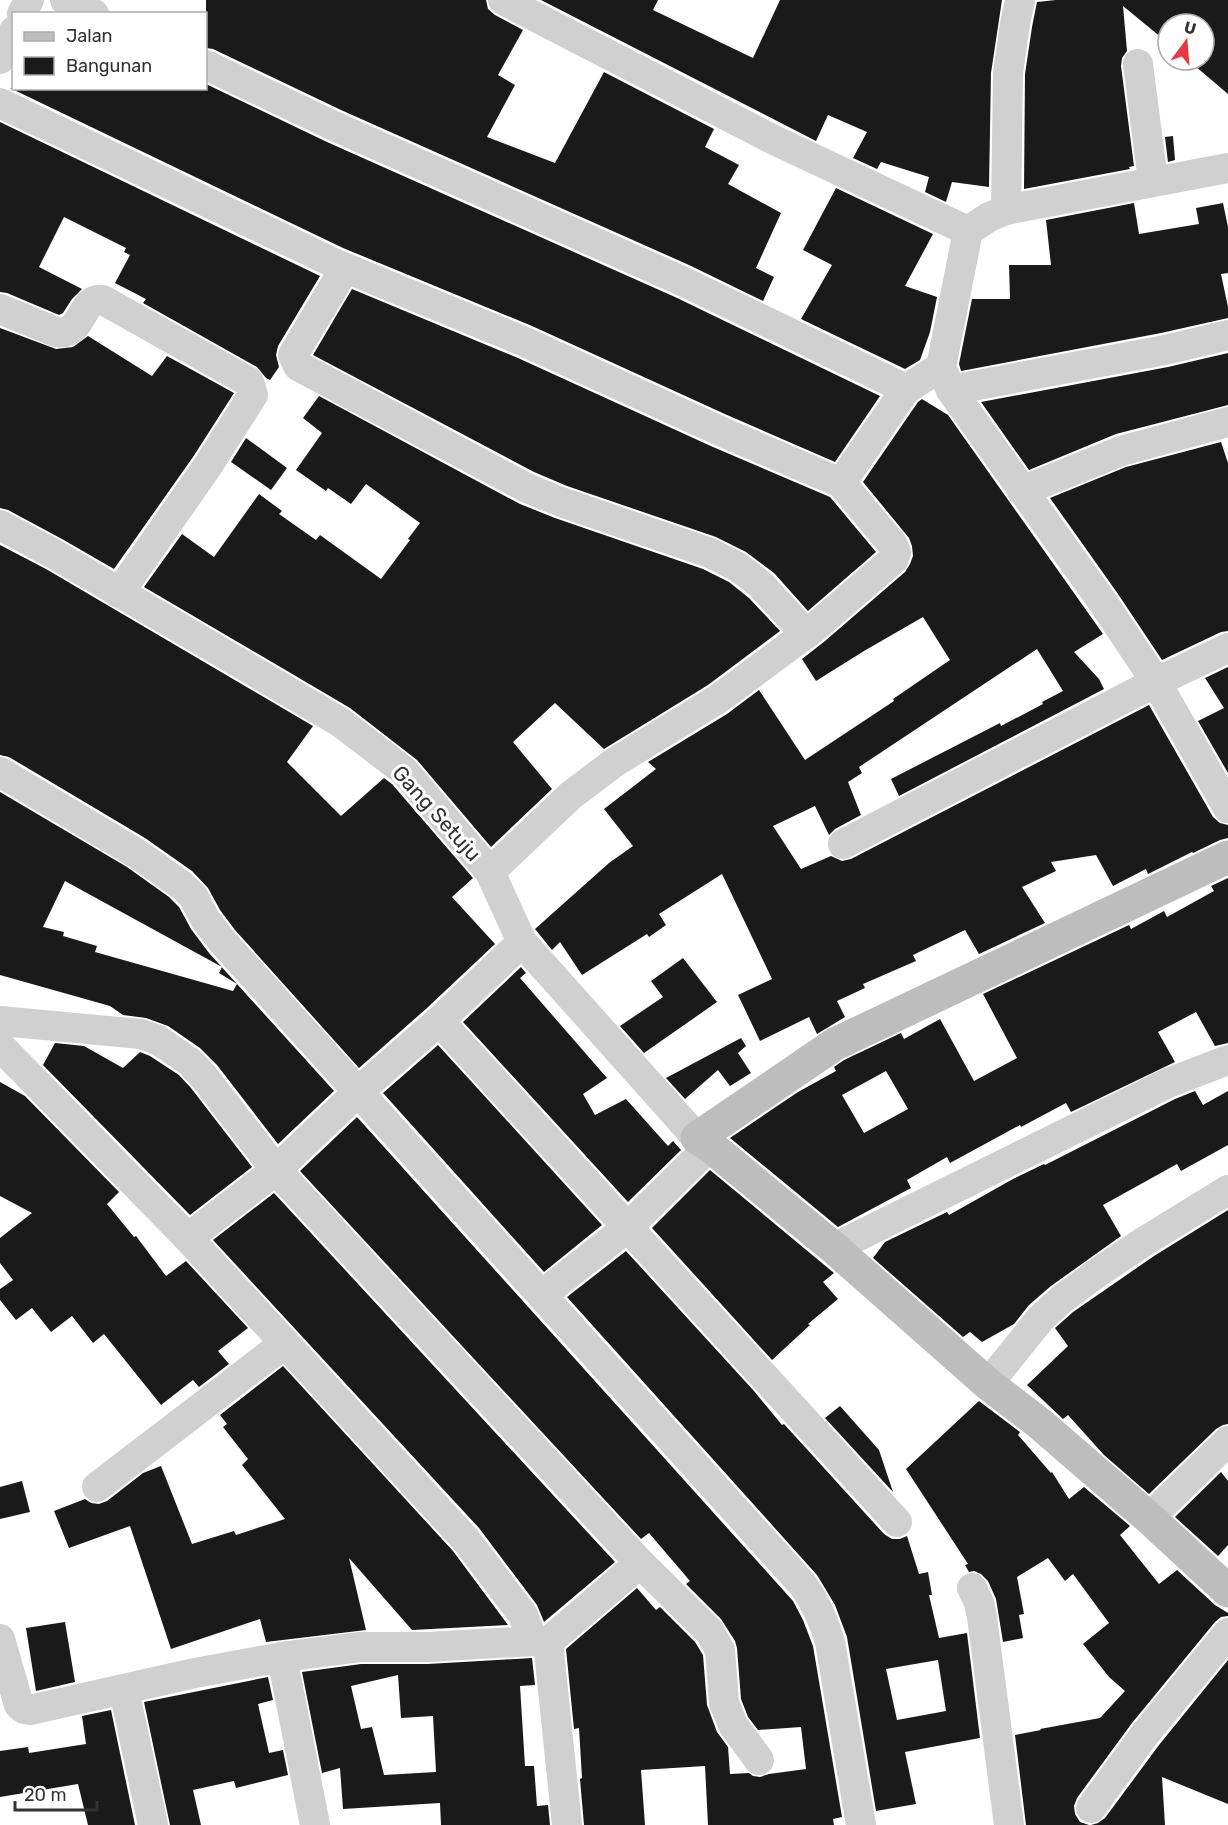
<svg xmlns="http://www.w3.org/2000/svg" width="1228" height="1825" viewBox="0 0 1228 1825" font-family="Rubik,sans-serif">
<style>
.building{fill:#1a1a1a;fill-rule:evenodd}
.lines{fill:none;stroke-linecap:round;stroke-linejoin:round}
.street{stroke:#d0d0d0;stroke-width:30}
.secondary{stroke:#bdbdbd;stroke-width:33}
.labels{text-anchor:middle;dominant-baseline:central;stroke-width:6;stroke-linejoin:round;paint-order:stroke}
.street-label{font-size:21px;fill:#333;stroke:#fff}
</style>
<rect width="100%" height="100%" fill="#fff"/>
<g class="building">
<path d="M206,0H486L488,9L495,15L523,30L498,75L515,85L487,137L555,163L604,72L714,129L705,147L739,165L728,184L781,213L756,268L774,277L763,301L689,265L341,110L213,49L206,48Z"/>
<path d="M541,0H658L653,10L753,58L780,0H1002L991,73L989,187L952,182L946,202L925,192L929,177L881,162L877,169L853,158L867,132L828,115L816,141Z"/>
<path d="M1056,0H1228V94L1188,60H1204V24H1168V43L1123,6L1127,51L1122,58L1121,66L1134,166L1129,167L1130,169L1024,189L1025,74L1032,27L1037,2Z"/>
<path d="M206,84L327,142L675,297L880,396L835,462L727,415L532,326L343,248L10,88H206Z"/>
<path d="M0,122L320,276L278,346L276,355L279,367L270,380L266,378L257,367L143,303L146,299L115,283L130,255L124,252L126,248L64,217L39,267L82,289L72,299L63,313L59,315L7,293L0,292Z"/>
<path d="M1173,136L1175,160L1168,162L1165,137Z"/>
<path d="M836,188L933,234L905,286L937,297L930,332L920,360L905,369L801,319L832,265L803,250Z"/>
<path d="M1134,203L1139,234L1199,224L1196,208L1223,203L1228,227V273L1221,274L1228,307V318L1161,333L961,371L959,364L972,299H1010L1009,265H1051L1046,220Z"/>
<path d="M352,289L518,358L713,447L830,497L876,552L808,611L774,573L746,552L716,537L567,486L534,472L313,355Z"/>
<path d="M0,328L56,349L73,347L88,336L152,376L167,356L234,393L193,457L114,569L62,539L8,510L0,508Z"/>
<path d="M1228,353V405L1116,434L1029,470L981,402L1168,367Z"/>
<path d="M319,396L520,504L555,518L703,569L729,582L749,598L780,631L708,685L604,749L555,703L513,742L552,789L491,847L417,760L350,708L144,587L182,534L214,557L259,494L282,511L279,514L316,540L320,535L381,579L410,540L408,539L420,523L366,484L351,504L328,488L326,491L296,470L322,433L303,418Z"/>
<path d="M922,399L948,415L1103,634L1074,652L1099,679L1104,689L899,796L891,779L1000,723L1001,726L1043,704L1042,702L1063,691L1037,649L859,767L862,773L848,782L861,815L835,829L829,835L815,806L773,826L801,869L831,856L842,861L851,859L1149,705L1213,817L1220,823L1228,825V838L1220,840L1193,853L1192,852L1148,874L1146,869L1113,886L1096,855L1051,862L1056,871L1022,887L1045,923L979,954L965,930L913,955L916,961L863,984L865,988L837,1001L845,1017L817,1034L809,1017L760,1041L738,995L772,979L722,874L659,914L666,925L649,937L647,934L582,975L560,942L552,950L535,929L609,863L633,846L604,809L656,769L648,762L727,714L759,690L805,760L894,701L893,699L950,660L923,617L864,651L816,681L802,659L825,641L905,572L910,564L913,556L912,546L909,538L863,482L918,402Z"/>
<path d="M246,438L287,468L271,490L231,462Z"/>
<path d="M1221,442L1228,463V631L1221,632L1162,660L1118,594L1050,498L1126,467Z"/>
<path d="M0,545L46,569L313,726L287,762L341,816L384,778L392,784L473,878L452,897L495,944L427,1008L359,1068L235,930L220,910L208,888L192,871L145,838L9,757L0,755Z"/>
<path d="M1228,667V773L1198,721L1224,708L1205,678Z"/>
<path d="M0,792L127,867L169,897L179,907L191,929L209,953L334,1091L278,1144L217,1065L200,1048L168,1026L146,1018L123,1015L110,1006L0,975ZM65,881L222,967L219,973L237,984L233,991L95,952L97,946L63,936L64,932L43,927Z"/>
<path d="M1228,878V1043L1215,1046L1196,1012L1158,1032L1175,1062L1071,1112L1066,1103L1021,1127L1020,1125L950,1163L947,1157L907,1180L911,1188L838,1227L730,1138L798,1092L836,1071L834,1067L844,1060L901,1033L904,1039L940,1019L974,1081L1017,1058L983,994L1129,925L1131,929L1164,911L1167,917L1214,891L1211,886ZM886,1071L908,1109L864,1133L842,1095Z"/>
<path d="M683,958L717,1002L644,1053L620,1026L663,997L651,981Z"/>
<path d="M521,967L526,973L520,978L607,1078L583,1094L595,1115L626,1099L668,1146L673,1141L681,1150L628,1202L463,1022Z"/>
<path d="M741,1038L746,1046L738,1053L751,1073L730,1086L718,1070L685,1099L666,1078Z"/>
<path d="M55,1043L84,1046L123,1068L140,1052L150,1056L179,1075L191,1088L252,1167L190,1215L43,1065Z"/>
<path d="M438,1045L602,1225L544,1272L383,1093Z"/>
<path d="M0,1082L25,1096L119,1192L107,1204L134,1237L136,1236L166,1276L186,1261L248,1328L218,1351L229,1364L199,1387L193,1380L161,1405L104,1334L93,1343L72,1316L51,1332L32,1308L16,1320L0,1300V1289L13,1280L0,1263V1238L32,1213L0,1196Z"/>
<path d="M1195,1091L1203,1105L1228,1091V1145L1181,1171L1177,1164L1103,1205L1121,1236L1051,1286L1029,1305L1014,1324L982,1342L970,1332L963,1337L873,1258L885,1242L947,1212L949,1215L1013,1179L1044,1164L1045,1165L1175,1099Z"/>
<path d="M357,1117L793,1601L803,1620L813,1646L842,1817L833,1819L834,1825H708L705,1766L641,1770L645,1825H584L580,1779L582,1778L579,1728L574,1729L566,1649L637,1588L656,1610L660,1607L695,1642L703,1655L707,1705L717,1732L728,1747L730,1774L749,1773L753,1776L760,1777L769,1774L806,1769L801,1727L758,1730L748,1717L741,1699L737,1648L735,1641L721,1619L686,1584L690,1581L649,1533L641,1539L300,1171Z"/>
<path d="M710,1170L834,1273L823,1282L838,1299L808,1324L810,1325L772,1360L652,1228Z"/>
<path d="M274,1193L615,1562L544,1622L537,1605L479,1528L213,1240Z"/>
<path d="M1228,1210V1424L1223,1425L1216,1429L1149,1494L1104,1455L1068,1415L1063,1419L1027,1385L1068,1346L1055,1328L1073,1312L1154,1256Z"/>
<path d="M626,1251L754,1391L782,1425L784,1424L884,1534L892,1539H900L907,1536L919,1574L928,1572L932,1595H929L939,1638L967,1633L980,1738L905,1752L916,1804L876,1811L847,1637L835,1605L817,1575L567,1297ZM938,1660L946,1711L897,1720L886,1669Z"/>
<path d="M283,1366L453,1551L508,1625L412,1630L349,1558L366,1630L266,1642L260,1619L171,1649L130,1526L69,1548L54,1511L85,1499L91,1503L99,1504L107,1501L143,1473L161,1466L192,1544L234,1531L236,1535L285,1519L242,1465L248,1459L223,1427L227,1424L220,1415Z"/>
<path d="M979,1401L1020,1432L1018,1435L1051,1473L1052,1472L1069,1499L1084,1487L1130,1526L1120,1535L1159,1584L1177,1570L1215,1605L1228,1613V1616L1221,1617L1215,1622L1132,1723L1077,1798L1074,1806L1075,1814L1080,1822L1089,1825H1026L1015,1735L1041,1730L1040,1729L1100,1718L1125,1691L1109,1677L1083,1644L1109,1623L1073,1574L1065,1581L1048,1558L1017,1577L1024,1614L1019,1615L1023,1638L1003,1642L996,1599L988,1581L981,1574L974,1571L969,1572L965,1565L968,1564L906,1469Z"/>
<path d="M840,1406L879,1450L893,1492L825,1418Z"/>
<path d="M1221,1472L1228,1481V1545L1218,1556L1175,1517Z"/>
<path d="M22,1481L30,1512L0,1519V1487Z"/>
<path d="M65,1622L75,1682L36,1691L26,1628Z"/>
<path d="M532,1658L535,1685L520,1686L525,1766H534L537,1806L548,1805L550,1825H441L440,1803L343,1809L340,1768L322,1773L302,1672L361,1664H428ZM398,1675L401,1718L433,1716L436,1772L384,1775L372,1727L361,1729L351,1686Z"/>
<path d="M1228,1660V1804L1162,1777L1165,1825H1091L1098,1823L1105,1818L1159,1745Z"/>
<path d="M268,1677L273,1700L258,1704L269,1753L283,1750L288,1775L236,1788L234,1781L193,1790L201,1825H170L144,1702Z"/>
<path d="M111,1710L135,1825H88L78,1784L0,1797V1751L28,1747L29,1753L86,1744L82,1716Z"/>
</g>
<g class="lines">
<g class="street">
<path d="M65,0L94,14"/>
<path d="M503,0L776,141L968,231L941,367L951,390L1104,604L1156,682L1228,808"/>
<path d="M22,14L29,0"/>
<path d="M0,59L14,31"/>
<path d="M1138,64L1153,181"/>
<path d="M206,65L334,126L682,281L906,389L941,367"/>
<path d="M0,103L336,264L525,342L720,431L841,483L893,545L896,552L894,559L814,628L718,699L615,762L570,796L490,872"/>
<path d="M1006,210L1008,73L1015,24L1020,0"/>
<path d="M968,231L989,217L1006,210L1228,168"/>
<path d="M345,268L293,355L298,366L527,488L561,502L710,553L738,567L761,585L806,634"/>
<path d="M0,309L56,332C85,337 79,296 103,300L249,382L253,395L207,467L119,593"/>
<path d="M951,390L1165,350L1228,335"/>
<path d="M841,483L906,389"/>
<path d="M1022,491L1121,451L1228,422"/>
<path d="M0,525L54,554L340,722L404,771L490,872L522,942L697,1138"/>
<path d="M0,772L136,853L180,884L193,896L205,919L222,941L803,1585C816,1603 824,1621 830,1642L861,1825"/>
<path d="M843,844L1156,682L1228,648"/>
<path d="M0,1021L141,1034L158,1040L190,1062L204,1077L276,1170L640,1563L709,1631L720,1650L724,1703L729,1715L733,1725L759,1760"/>
<path d="M439,1021L897,1522"/>
<path d="M0,1046L188,1238L466,1540L523,1615L533,1641"/>
<path d="M188,1238L276,1170L359,1091L439,1021L522,942"/>
<path d="M834,1248L1168,1083L1228,1060"/>
<path d="M542,1295L628,1227L710,1146"/>
<path d="M988,1384L1041,1318L1062,1299L1100,1271L1145,1241L1228,1190"/>
<path d="M97,1487L285,1343"/>
<path d="M1149,1518L1228,1441"/>
<path d="M972,1588L979,1603L982,1617L1009,1825"/>
<path d="M0,1639L19,1705L24,1709L30,1710L195,1673L282,1657L360,1647H427L533,1641L548,1642L567,1825"/>
<path d="M548,1642L640,1563"/>
<path d="M282,1657L315,1825"/>
<path d="M124,1690L153,1825"/>
<path d="M1091,1808L1145,1734L1228,1633"/>
</g>
<path class="secondary" d="M1228,857L835,1044L697,1138L710,1146L834,1248L988,1384L1039,1423L1149,1518L1228,1591"/>
</g>
<g class="labels">
<g class="street-label">
<text transform="translate(437 813) rotate(48)">Gang Setuju</text>
</g>
</g>
<rect x="12" y="12" width="195" height="78" fill="#ffffff" stroke="#adadad" stroke-width="1.5"/>
<rect x="24" y="32" width="30" height="9" fill="#bdbdbd" stroke="#adadad" stroke-width="1.5"/>
<text x="66" y="42" font-size="18" fill="#333333">Jalan</text>
<rect x="24" y="57" width="30" height="18" fill="#1a1a1a" stroke="#adadad" stroke-width="1.5"/>
<text x="66" y="72" font-size="18" fill="#333333">Bangunan</text>
<g transform="translate(1186 42) rotate(16)"><circle r="28" fill="#ffffff" stroke="#adadad" stroke-width="1.5"/>
<path d="M0-4.5L10 22L0 15L-10 22Z" fill="#e63946"/>
<text y="-9" font-size="16" font-weight="bold" text-anchor="middle" fill="#333333">U</text>
</g>
<path d="M15 1801v9h82v-9" fill="none" stroke="#333333" stroke-width="3"/>
<text x="24" y="1801" font-size="18" fill="#333333" stroke="#ffffff" stroke-width="4.5" paint-order="stroke">20 m</text>
</svg>
